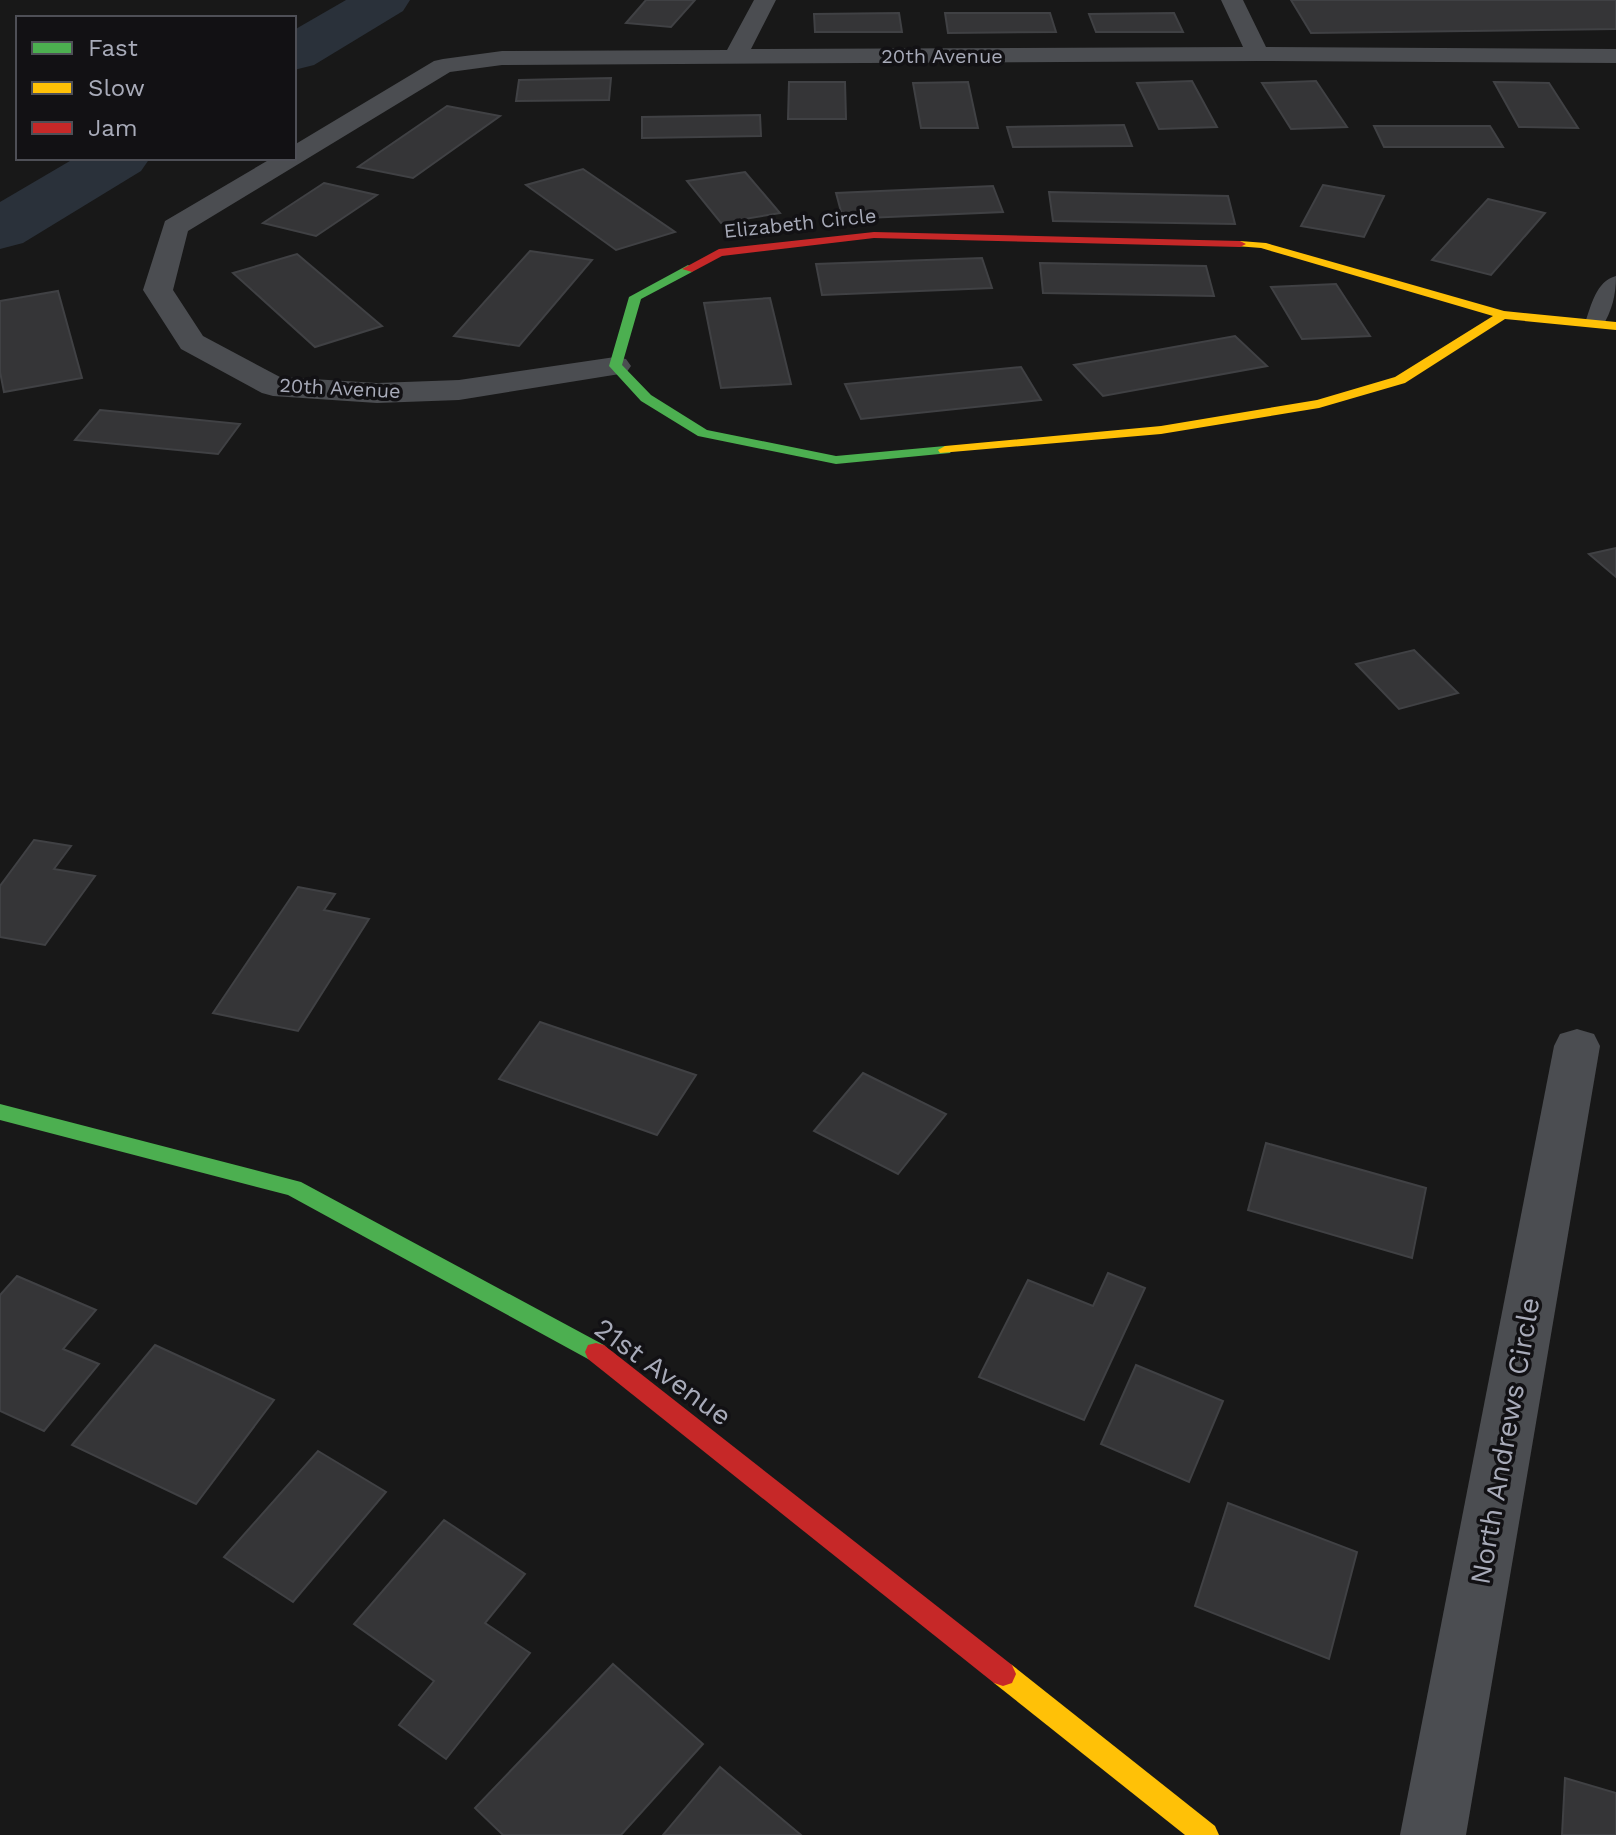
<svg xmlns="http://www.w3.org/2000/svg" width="1616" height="1835" viewBox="0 0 1616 1835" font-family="'Work Sans',sans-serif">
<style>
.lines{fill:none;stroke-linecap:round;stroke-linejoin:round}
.river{fill:#2a313a;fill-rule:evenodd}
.building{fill:#353537;stroke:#404144;stroke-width:2}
.lane{fill:#4b4d51;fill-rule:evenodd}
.street{fill:#4b4d51;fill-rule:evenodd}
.fast{fill:#4caf50;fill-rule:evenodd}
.slow{fill:#ffc107;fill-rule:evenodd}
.jam{fill:#c62828;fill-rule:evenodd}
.labels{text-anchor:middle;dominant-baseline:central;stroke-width:7;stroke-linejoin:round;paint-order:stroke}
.far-street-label{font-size:20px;fill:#a8abb9;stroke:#121114}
.near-street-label{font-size:28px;fill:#a8abb9;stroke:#121114}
</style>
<rect width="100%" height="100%" fill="#181818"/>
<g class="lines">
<g class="river">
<path d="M346,0H410L403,11L314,65L294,70V30Z"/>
<path d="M75,158H150L141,171L23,243L0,249V202Z"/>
</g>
</g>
<g class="building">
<path d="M646,0H695L671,27L626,23Z"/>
<path d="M1291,0H1616V29L1311,33Z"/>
<path d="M899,13L902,32H815L814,14Z"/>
<path d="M945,13H1050L1056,32L948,33Z"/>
<path d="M1174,13L1183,32H1096L1089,14Z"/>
<path d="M611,78L609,100L516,101L519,80Z"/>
<path d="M1192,81L1217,127L1159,129L1137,83Z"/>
<path d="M1316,81L1347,127L1291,129L1262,83Z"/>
<path d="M789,82H845L846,119H788Z"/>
<path d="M968,82L978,128H921L913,83Z"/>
<path d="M1494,82L1549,83L1578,128L1519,127Z"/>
<path d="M447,106L500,116L413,178L358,167Z"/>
<path d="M760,115L761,136L642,138V117Z"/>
<path d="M1124,125L1132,146L1013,147L1007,127Z"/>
<path d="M1374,126H1490L1503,147H1384Z"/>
<path d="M583,169L675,232L616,250L526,185Z"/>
<path d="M745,172L780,213L721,223L687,181Z"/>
<path d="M324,183L377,195L316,236L263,223Z"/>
<path d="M1323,185L1384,196L1364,237L1301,226Z"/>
<path d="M993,186L1003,212L843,219L836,193Z"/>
<path d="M1049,192L1228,196L1235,224L1053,221Z"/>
<path d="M1488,199L1545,213L1491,275L1432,260Z"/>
<path d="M530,251L592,260L519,346L454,336Z"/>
<path d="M297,254L382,326L315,347L233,273Z"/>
<path d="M982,258L992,288L822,295L816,264Z"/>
<path d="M1040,263L1206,266L1214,296L1043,293Z"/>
<path d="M1336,284L1370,336L1302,339L1271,287Z"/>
<path d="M58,291L82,378L4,392L0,372V301Z"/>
<path d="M770,298L791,384L721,388L704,303Z"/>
<path d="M1235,336L1267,366L1103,396L1074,365Z"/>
<path d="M1021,367L1041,400L861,419L845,384Z"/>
<path d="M100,410L240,424L218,454L75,440Z"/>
<path d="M1616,548V577L1589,554Z"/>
<path d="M1414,650L1458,693L1399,709L1356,664Z"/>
<path d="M34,840L71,846L54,869L95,876L45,945L0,937V886Z"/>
<path d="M298,887L335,894L324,910L369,919L298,1031L213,1013Z"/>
<path d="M540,1022L696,1075L657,1135L499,1079Z"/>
<path d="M863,1073L946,1114L898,1174L814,1131Z"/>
<path d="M1266,1143L1426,1188L1412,1258L1248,1210Z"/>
<path d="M1108,1273L1145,1288L1084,1420L979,1377L1028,1280L1093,1306Z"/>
<path d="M17,1276L96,1310L63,1349L99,1364L44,1431L0,1411V1295Z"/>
<path d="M155,1345L274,1400L196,1504L72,1445Z"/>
<path d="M1136,1365L1223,1401L1189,1482L1101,1444Z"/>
<path d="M318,1451L386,1492L293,1602L224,1557Z"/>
<path d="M1228,1503L1357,1552L1329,1659L1195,1606Z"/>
<path d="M444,1520L525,1574L485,1623L530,1653L446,1759L399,1725L434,1681L354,1624Z"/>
<path d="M613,1664L703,1744L621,1835H503L475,1808Z"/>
<path d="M720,1767L801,1835H663Z"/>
<path d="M1565,1778L1616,1793V1835H1562Z"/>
</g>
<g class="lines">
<path class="lane" d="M1616,276C1616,295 1612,311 1602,327H1588L1585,323C1591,306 1596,281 1616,276Z"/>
<g class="street">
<path d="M754,0H776L751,49L1243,47L1221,0H1243L1266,47L1616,49V63L1258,61L502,65L450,72L188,231L173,290L203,336L280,377L377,383L459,380L615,357L626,359L631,366L626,373L459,400L377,403L273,396L262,393L181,349L143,290L165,221L272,158H294V145L434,61L443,59L502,51L727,50Z"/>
<path d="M1577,1029L1594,1034L1600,1046L1466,1835H1400L1554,1046L1560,1034Z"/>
</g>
<g class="fast">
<path d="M688,265L694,269L692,272L641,299L622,365L651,395L707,430L836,456L945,446L952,450L950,453L836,464L698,436L641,401L609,366L629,297Z"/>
<path d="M0,1104L301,1182L604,1345L607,1352L604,1359L596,1361L588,1359L288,1195L0,1120Z"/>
</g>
<g class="slow">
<path d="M1240,241L1266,243L1504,311L1616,322V330L1505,319L1405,383L1319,408L1161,434L940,453L938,450L945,446L1161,426L1317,400L1395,377L1493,316L1261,248L1236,246V242Z"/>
<path d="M1003,1662L1012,1665L1215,1826L1219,1835H1185L994,1683L990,1674L994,1665Z"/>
</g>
<g class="jam">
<path d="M874,232L1240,241L1246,244L1240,247L874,238L722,256L692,272L682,269L719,249Z"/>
<path d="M596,1343L604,1345L1012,1665L1016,1674L1012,1683L1003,1686L994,1683L588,1359L585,1352L588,1345Z"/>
</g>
</g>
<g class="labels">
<g class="far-street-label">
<text x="942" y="56">20th Avenue</text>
<text transform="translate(800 223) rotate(-6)">Elizabeth Circle</text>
<text transform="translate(340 388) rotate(3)">20th Avenue</text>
</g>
<g class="near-street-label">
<text transform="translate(663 1372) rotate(36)">21st Avenue</text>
<text transform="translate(1505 1441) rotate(-80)">North Andrews Circle</text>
</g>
</g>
<rect x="16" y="16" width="280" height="144" fill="#121114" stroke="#4e4f56" stroke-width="2"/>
<rect x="32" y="42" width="40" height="12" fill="#4caf50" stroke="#4e4f56" stroke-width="2"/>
<text x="88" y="56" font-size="24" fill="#a8abb9">Fast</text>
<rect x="32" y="82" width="40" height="12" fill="#ffc107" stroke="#4e4f56" stroke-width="2"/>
<text x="88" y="96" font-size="24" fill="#a8abb9">Slow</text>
<rect x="32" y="122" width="40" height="12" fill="#c62828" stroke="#4e4f56" stroke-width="2"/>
<text x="88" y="136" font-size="24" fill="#a8abb9">Jam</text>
</svg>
